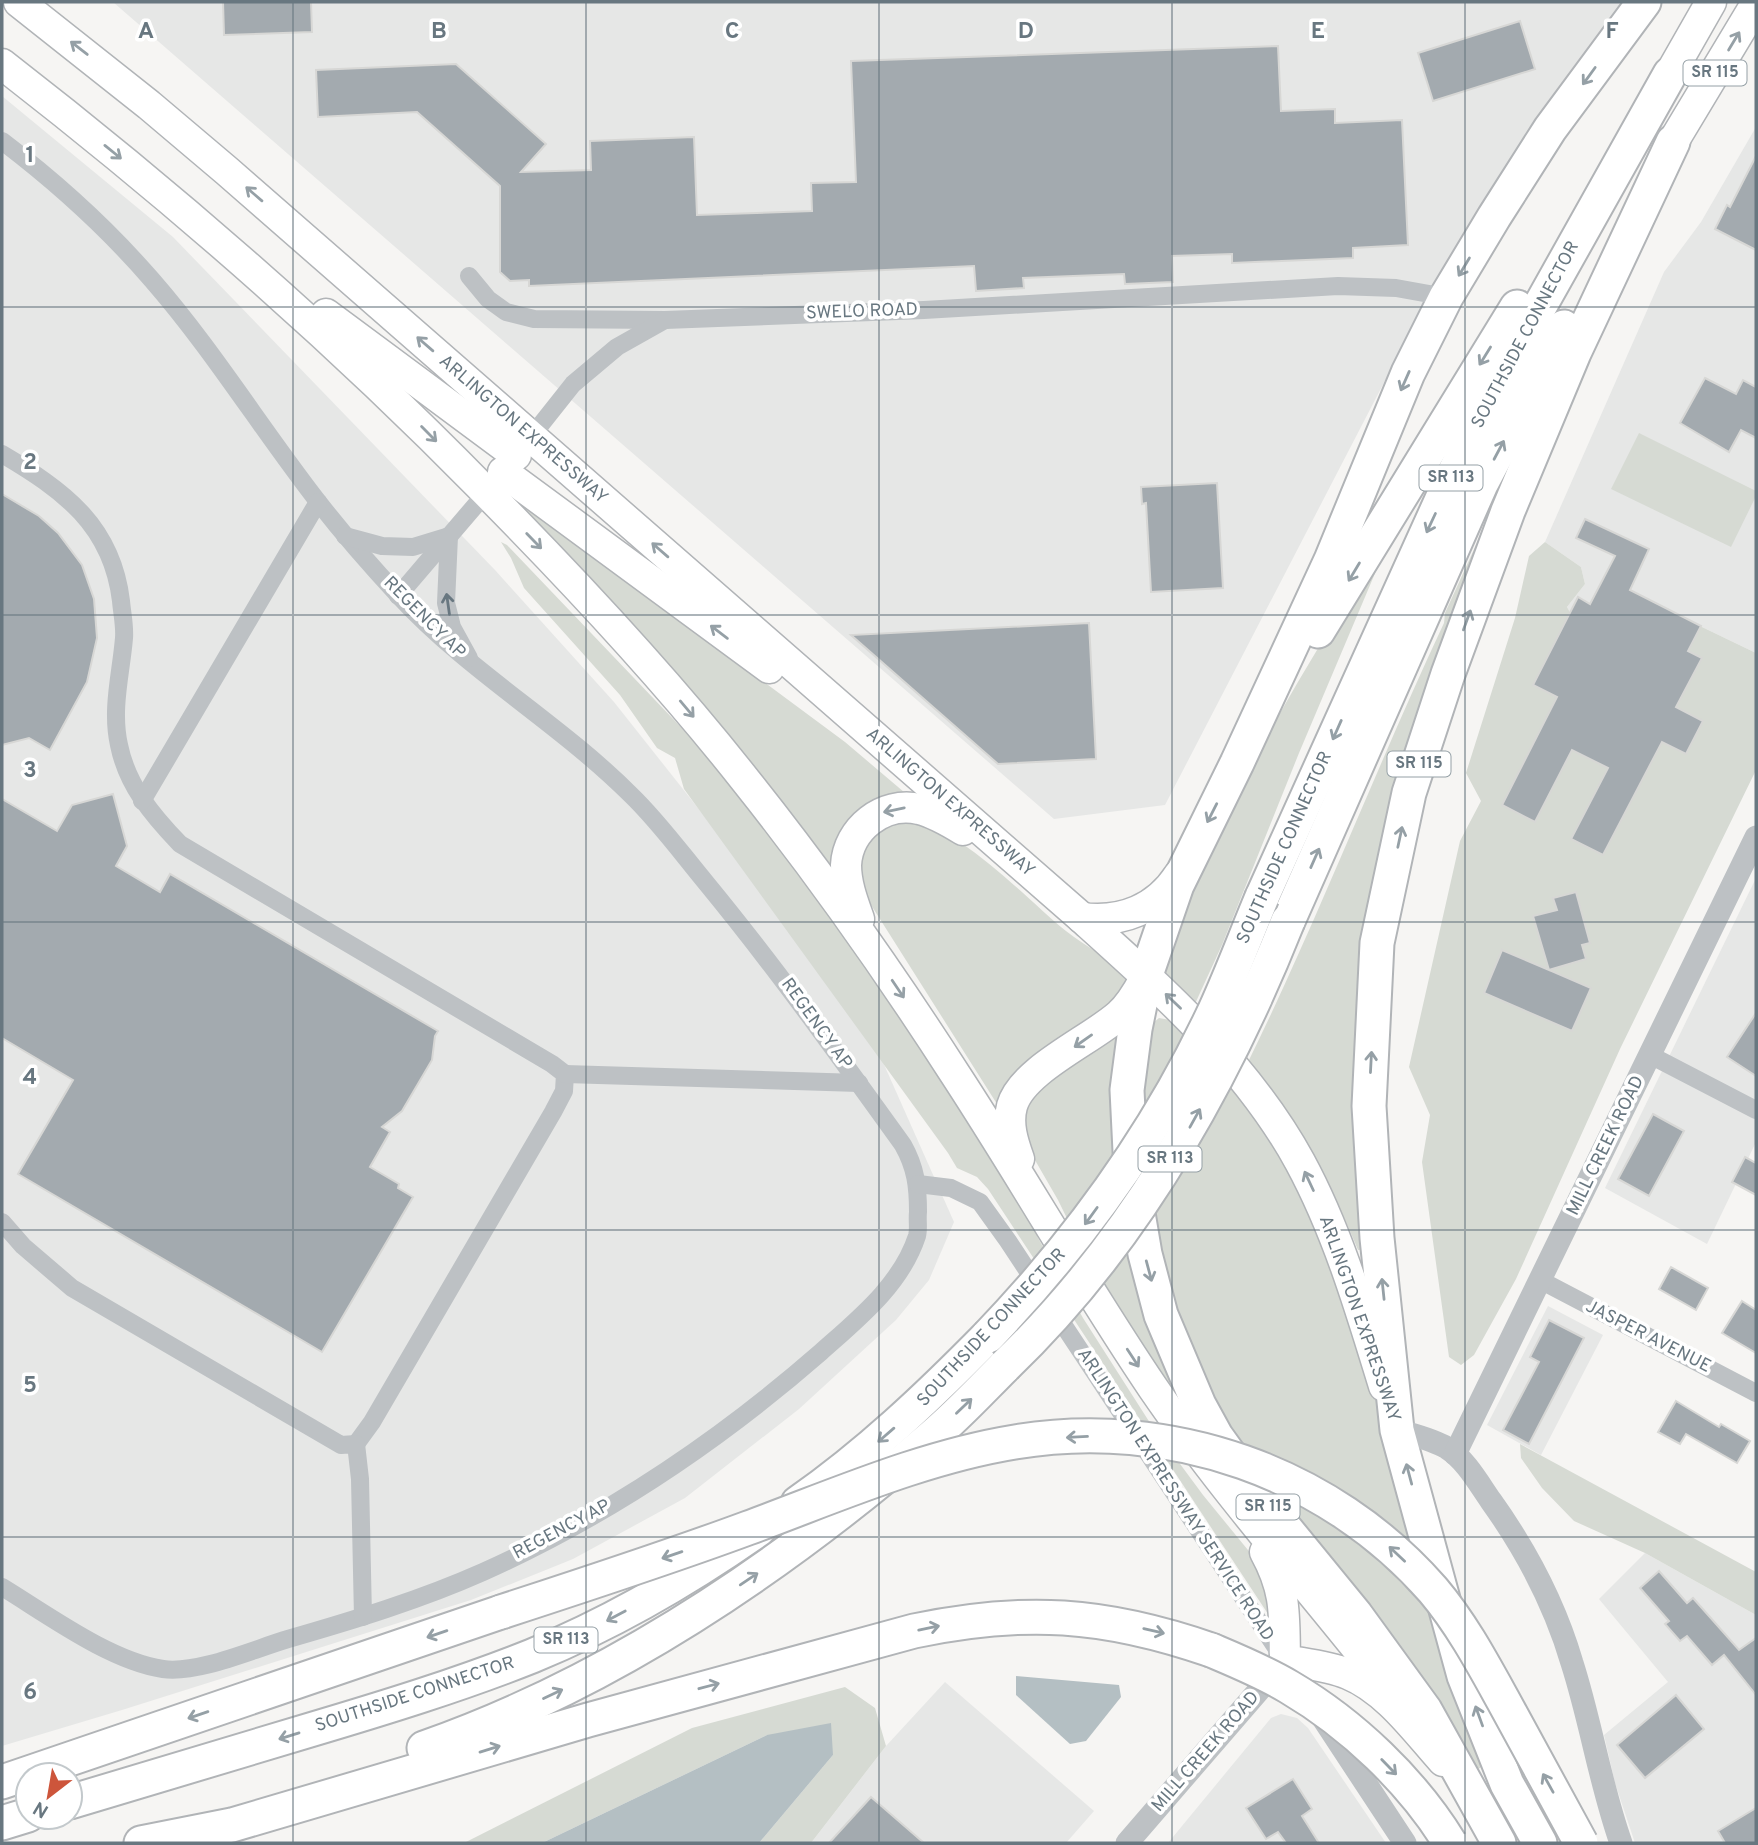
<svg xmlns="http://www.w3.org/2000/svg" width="1758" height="1845" viewBox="0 0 1758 1845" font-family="Overpass,sans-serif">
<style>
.built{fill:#e6e7e6}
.green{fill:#d6dad3}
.water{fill:#b4bfc3}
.building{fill:#a3aaaf;stroke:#d7d7d5;stroke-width:2}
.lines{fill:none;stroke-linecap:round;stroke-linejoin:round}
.trunk-casing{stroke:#b1b4b7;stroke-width:33}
.motorway-casing{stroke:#b1b4b7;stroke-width:37}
.minor{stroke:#bdc1c4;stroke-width:18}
.tertiary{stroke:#bdc1c4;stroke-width:23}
.trunk{stroke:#fff;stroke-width:30}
.motorway{stroke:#fff;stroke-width:33}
.motorway-bridge-casing{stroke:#b1b4b7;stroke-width:37;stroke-linecap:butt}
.motorway-bridge{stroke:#fff;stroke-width:33}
.oneway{stroke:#95a0a6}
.oneway2{stroke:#687780}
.grid{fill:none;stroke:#687780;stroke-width:2;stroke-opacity:0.55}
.labels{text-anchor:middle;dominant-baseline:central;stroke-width:7;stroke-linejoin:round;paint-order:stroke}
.shield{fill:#fff;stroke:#95a0a6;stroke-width:2}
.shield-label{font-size:16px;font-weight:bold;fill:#687780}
.street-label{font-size:18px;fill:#687780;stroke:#fff}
.grid-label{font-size:23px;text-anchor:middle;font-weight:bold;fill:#687780;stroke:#fff;stroke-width:7;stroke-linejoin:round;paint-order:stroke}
</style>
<rect width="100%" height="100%" fill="#f6f5f3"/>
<g class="built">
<path d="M113,2H1633L1472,233L1405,342L1165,805L1054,819Z"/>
<path d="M2,96L173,237L495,570L614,702L751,875L882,1060L954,1222L929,1280L896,1320L799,1409L685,1498L573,1559L471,1600L122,1710L2,1746Z"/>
<path d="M1756,127V653L1675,614L1579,630L1567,607L1585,584L1581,567L1545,542L1664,272L1701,222Z"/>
<path d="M1756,878V1142L1707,1244L1605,1188Z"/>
<path d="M1548,1306L1603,1335L1541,1455L1487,1425Z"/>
<path d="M1645,1553L1756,1615V1843H1635L1615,1783L1604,1735L1668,1682L1599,1599Z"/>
<path d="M945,1682L1094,1811L1066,1843H811L886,1746Z"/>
<path d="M1281,1714L1297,1718L1308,1728L1386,1843H1168L1271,1718Z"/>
</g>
<g class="green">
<path d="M1639,433L1756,491V496L1731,547L1611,489Z"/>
<path d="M518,500L845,742L911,798L907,799L838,877L514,501Z"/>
<path d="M1491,512L1405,779L1363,1215L1361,1250H1358C1339,1204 1318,1159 1291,1118C1278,1098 1260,1080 1249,1060C1319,917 1376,768 1444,623L1445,613Z"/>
<path d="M1382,541L1387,545L1299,753L1222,945L1194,1006L1159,970C1209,818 1301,679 1382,541Z"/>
<path d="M501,542L507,545L718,766L850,938L1034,1224L1038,1238L1083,1318L1152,1426L1203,1495L1261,1566L1272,1620L988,1189L977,1177L957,1168L948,1153L684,789L675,758L657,748L620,695L524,588L511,558Z"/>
<path d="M1545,542L1581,567L1585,584L1567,607L1579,629L1675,614L1756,653V770L1620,1049L1516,1279L1474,1355L1461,1365L1449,1357L1422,1162L1430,1115L1409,1067L1460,841L1481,801L1466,773L1515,618L1529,556Z"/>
<path d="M902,821C954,819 1026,899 1066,931C1087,948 1112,959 1132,977L1129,991L1015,1073L1006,1083L997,1104L866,897C852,860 864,834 902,821Z"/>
<path d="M1159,1018L1170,1020L1181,1026L1236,1086L1293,1173L1360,1339L1395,1468L1435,1636L1449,1678L1485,1765L1471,1773L1233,1449L1158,1274L1140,1102L1153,1023Z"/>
<path d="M1120,1023L1122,1181L1266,1522L1103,1292L1058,1200L1028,1148L1022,1099Z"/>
<path d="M1520,1444L1756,1572V1615L1645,1553L1574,1521L1542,1488L1521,1458Z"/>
<path d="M845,1687L875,1708L886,1746L811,1843H759L833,1755L767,1735L542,1843H464L692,1728Z"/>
</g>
<g class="water">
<path d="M1016,1676L1119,1685L1121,1697L1086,1741L1070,1744L1016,1695Z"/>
<path d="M831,1723L833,1755L759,1843H542L767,1735Z"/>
</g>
<g class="building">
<path d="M223,2H311L312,32L224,35Z"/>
<path d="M1520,21L1535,69L1433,101L1418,53Z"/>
<path d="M1278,46L1281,111L1335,109V123L1402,120L1408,245L1353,248V258L1232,263V254L1172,256L1173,282L1125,284L1124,274L1023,278L1024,288L976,291L974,266L529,286V280L510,281L500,272V186L417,112L318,117L316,70L456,64L546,144L521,172L591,170L590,141L694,137L697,215L812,211L811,183L856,182L851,61Z"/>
<path d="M1756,156V250L1715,229L1727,205L1730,207Z"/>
<path d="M1705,378L1736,394L1743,380L1756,387V438L1741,430L1729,452L1680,423Z"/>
<path d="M1217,483L1223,588L1151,592L1146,503L1142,504L1141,487Z"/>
<path d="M2,494L39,516L58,533L82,565L94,599L97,638L87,682L50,750L29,738L2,745Z"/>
<path d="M1585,519L1649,549L1630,590L1701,626L1688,651L1702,658L1676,707L1703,721L1686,754L1662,742L1603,855L1571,839L1608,768L1572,750L1535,822L1502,805L1557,697L1533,685L1578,597L1590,604L1615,556L1576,538Z"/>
<path d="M1089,623L1096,759L998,764L851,635Z"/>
<path d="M113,794L127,846L116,866L160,892L170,874L438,1031L435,1036L432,1060L402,1111L382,1127L390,1132L370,1167L399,1184L398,1188L413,1197L322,1352L18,1174L73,1080L2,1038V799L57,831L72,805Z"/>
<path d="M1576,892L1590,943L1582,945L1586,959L1549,970L1591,988L1572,1031L1484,993L1502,950L1549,970L1533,916L1557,910L1553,898Z"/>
<path d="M1756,1013V1076L1727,1057Z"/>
<path d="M1653,1114L1684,1131L1649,1196L1618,1179Z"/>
<path d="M1745,1157L1756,1163V1195L1732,1182Z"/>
<path d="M1671,1267L1708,1288L1696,1310L1659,1289Z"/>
<path d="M1742,1301L1756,1310V1353L1722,1333Z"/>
<path d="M1549,1320L1584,1338L1529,1444L1503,1430L1539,1362L1530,1357Z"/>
<path d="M1676,1401L1719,1427L1721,1424L1750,1441L1737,1463L1686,1434L1680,1444L1658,1432Z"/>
<path d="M1659,1571L1687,1603L1693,1598L1739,1650L1756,1638V1695L1724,1655L1712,1665L1687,1636L1680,1641L1665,1624L1669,1621L1640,1588Z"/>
<path d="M1676,1695L1704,1729L1645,1778L1617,1745Z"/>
<path d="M1293,1779L1312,1809L1302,1816L1319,1843H1286L1278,1832L1266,1839L1246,1808Z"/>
<path d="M871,1797L924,1843H829Z"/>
<path d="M1756,1808V1843H1725L1718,1831Z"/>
</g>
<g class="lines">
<defs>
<g id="trunk">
<path d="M19,2L149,105L227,171L1082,918C1163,991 1247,1065 1300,1162C1338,1232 1361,1311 1384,1386"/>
<path d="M2,64C171,195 333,336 484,490C576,583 665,678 746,781C821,875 890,973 955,1074C1023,1178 1084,1286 1153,1388C1229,1499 1320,1599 1402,1705"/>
<path d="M1670,74L1711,2"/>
<path d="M1673,142L1756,4"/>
<path d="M326,314L516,455"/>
<path d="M503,472L769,668"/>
<path d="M1082,918C1122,923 1157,909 1179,875"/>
<path d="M859,919C853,902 846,884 846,865C848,829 883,801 919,809C935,813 950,822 963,830"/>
<path d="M1019,1159C1013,1142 1007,1124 1012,1106C1022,1070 1091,1040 1119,1015C1130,1005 1137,993 1144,980"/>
<path d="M1265,1552C1287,1592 1284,1616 1285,1660C1306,1664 1328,1666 1348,1674C1387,1690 1416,1731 1443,1761"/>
</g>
<g id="motorway">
<path d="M1318,631L1517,307"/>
<path d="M1262,897L1452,477L1531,322L1670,74"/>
<path d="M1288,921L1481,484L1564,327"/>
<path d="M798,1503C868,1454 928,1397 988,1336"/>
<path d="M424,1748C613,1682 783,1566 933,1436C958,1415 981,1390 1005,1366"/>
<path d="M2,1782L501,1612"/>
<path d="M70,1802C150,1778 230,1754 310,1730C384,1708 459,1685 532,1656C612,1623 688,1579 759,1529"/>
<path d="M2,1823L28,1815"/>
<path d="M141,1843L232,1825L588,1720L914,1631C1024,1608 1104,1613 1211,1650"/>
<path d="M1499,1843L1425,1710L1356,1615L1262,1500L1216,1436L1199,1405L1161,1315L1145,1254L1131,1172L1127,1090L1135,1029L1146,975L1177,885L1237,763L1331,560L1408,373L1446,297L1494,217L1550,129L1644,2"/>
<path d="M1540,1843L1507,1784L1464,1676L1397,1430L1377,1238L1369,1106L1377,943L1409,793L1448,674L1508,511L1574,353L1673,142"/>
</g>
</defs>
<use href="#trunk" class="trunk-casing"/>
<use href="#motorway" class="motorway-casing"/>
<g class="minor">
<path d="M2,141C56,182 107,228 152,280C213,350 262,430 319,503C344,535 371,566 399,596C469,672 559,723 631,795C659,822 682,854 707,884C776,968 839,1056 903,1145C916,1168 918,1187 918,1212C917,1220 919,1229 917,1236C901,1285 858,1319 821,1352C719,1441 606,1517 483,1572C420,1600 354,1620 288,1639C254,1649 198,1674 163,1669C110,1661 48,1615 2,1587"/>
<path d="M469,276L488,299L506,312L534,319L665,320"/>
<path d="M527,442L573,384L617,347L665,320L924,310L1338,286L1396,288L1446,297"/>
<path d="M2,454C63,490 112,525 121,601C122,613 125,626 124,638C121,674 111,709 119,745C127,785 152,815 180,844L552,1064L565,1074L564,1091L553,1112L372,1422L356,1444"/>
<path d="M345,536L382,546L413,547L449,536"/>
<path d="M449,536L446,603L452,627L469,658"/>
<path d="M398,596L492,486"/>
<path d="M142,801L318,502"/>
<path d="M1650,1055L1756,1110"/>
<path d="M565,1074L859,1083"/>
<path d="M918,1184L951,1188L980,1202L1008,1241L1283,1658"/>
<path d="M2,1222L23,1246L72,1288L341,1445L356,1444L360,1479L363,1617"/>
<path d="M1540,1280L1756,1393"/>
</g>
<g class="tertiary">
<path d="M1397,1430C1413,1435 1432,1439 1447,1448C1466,1460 1479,1484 1491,1501C1526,1550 1555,1605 1572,1663C1591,1722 1600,1784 1621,1843"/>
<path d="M1455,1454L1756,837"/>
<path d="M1322,1717L1405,1843"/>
<path d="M1127,1843L1279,1667"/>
</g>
<use href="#trunk" class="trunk"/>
<use href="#motorway" class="motorway"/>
<defs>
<g id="motorway-bridge">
<path d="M988,1336C1079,1241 1159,1130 1215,1010C1232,973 1246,935 1262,897"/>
<path d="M1005,1366C1134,1243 1223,1084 1288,921"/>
<path d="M501,1612C584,1585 667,1558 748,1528C835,1496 923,1457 1015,1442C1169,1416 1330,1472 1433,1590C1461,1623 1482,1662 1503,1700C1529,1748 1555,1796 1581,1843"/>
<path d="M1211,1650C1237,1661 1264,1672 1289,1687C1352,1724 1412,1781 1450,1843"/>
</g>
</defs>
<use href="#motorway-bridge" class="motorway-bridge-casing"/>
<use href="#motorway-bridge" class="motorway-bridge"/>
</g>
<defs><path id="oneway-shaft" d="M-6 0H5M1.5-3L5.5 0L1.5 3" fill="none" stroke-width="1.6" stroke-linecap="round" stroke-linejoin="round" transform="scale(1.75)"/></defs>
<g class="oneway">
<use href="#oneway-shaft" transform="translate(1734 41) rotate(-59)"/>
<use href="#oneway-shaft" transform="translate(79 48) rotate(-142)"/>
<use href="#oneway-shaft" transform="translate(1589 76) rotate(126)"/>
<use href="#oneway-shaft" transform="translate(113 152) rotate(39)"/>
<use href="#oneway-shaft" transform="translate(254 194) rotate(-139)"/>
<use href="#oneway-shaft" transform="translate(1464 267) rotate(121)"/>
<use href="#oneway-shaft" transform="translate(425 344) rotate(-139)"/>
<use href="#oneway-shaft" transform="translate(1485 356) rotate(122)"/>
<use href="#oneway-shaft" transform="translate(1405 381) rotate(114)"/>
<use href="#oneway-shaft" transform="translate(429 434) rotate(45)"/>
<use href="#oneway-shaft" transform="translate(1499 450) rotate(-62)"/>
<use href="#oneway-shaft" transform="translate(1431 523) rotate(115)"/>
<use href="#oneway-shaft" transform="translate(534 541) rotate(46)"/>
<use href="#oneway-shaft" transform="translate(660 550) rotate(-139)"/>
<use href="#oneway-shaft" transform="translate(1354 572) rotate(121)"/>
<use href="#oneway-shaft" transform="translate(1467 620) rotate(-70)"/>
<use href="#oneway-shaft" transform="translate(719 632) rotate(-143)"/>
<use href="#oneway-shaft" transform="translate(687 709) rotate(50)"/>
<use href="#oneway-shaft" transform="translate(1337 730) rotate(114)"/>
<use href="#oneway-shaft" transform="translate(894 810) rotate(168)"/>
<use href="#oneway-shaft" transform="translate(1212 813) rotate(117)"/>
<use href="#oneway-shaft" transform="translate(1400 837) rotate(-78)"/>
<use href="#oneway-shaft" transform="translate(1315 858) rotate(-66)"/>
<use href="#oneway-shaft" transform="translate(898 989) rotate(56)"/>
<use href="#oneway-shaft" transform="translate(1173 1001) rotate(-136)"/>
<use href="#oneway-shaft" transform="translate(1083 1041) rotate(145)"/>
<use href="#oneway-shaft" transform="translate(1371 1062) rotate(-87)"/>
<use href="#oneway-shaft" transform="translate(1195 1118) rotate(-61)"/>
<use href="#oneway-shaft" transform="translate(1309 1181) rotate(-115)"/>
<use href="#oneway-shaft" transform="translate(1091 1216) rotate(126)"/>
<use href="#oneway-shaft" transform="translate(1149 1271) rotate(75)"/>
<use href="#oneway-shaft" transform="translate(1383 1289) rotate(-96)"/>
<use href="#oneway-shaft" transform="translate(1133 1358) rotate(57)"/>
<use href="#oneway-shaft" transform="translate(964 1406) rotate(-44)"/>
<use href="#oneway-shaft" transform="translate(886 1435) rotate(139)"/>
<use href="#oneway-shaft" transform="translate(1077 1437) rotate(177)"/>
<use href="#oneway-shaft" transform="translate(1409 1474) rotate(-105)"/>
<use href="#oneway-shaft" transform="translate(1397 1554) rotate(-137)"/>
<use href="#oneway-shaft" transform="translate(672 1555) rotate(161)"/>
<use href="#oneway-shaft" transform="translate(749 1579) rotate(-34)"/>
<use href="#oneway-shaft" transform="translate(616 1616) rotate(152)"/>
<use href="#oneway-shaft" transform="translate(929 1628) rotate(-12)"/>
<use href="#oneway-shaft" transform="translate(1154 1631) rotate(13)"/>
<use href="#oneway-shaft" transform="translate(437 1634) rotate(161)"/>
<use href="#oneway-shaft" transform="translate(709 1686) rotate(-15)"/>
<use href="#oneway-shaft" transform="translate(553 1694) rotate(-25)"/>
<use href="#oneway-shaft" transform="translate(198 1715) rotate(161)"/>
<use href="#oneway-shaft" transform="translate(1479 1716) rotate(-110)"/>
<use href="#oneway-shaft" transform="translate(289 1736) rotate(163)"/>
<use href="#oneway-shaft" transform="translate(490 1749) rotate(-17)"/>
<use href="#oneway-shaft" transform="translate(1389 1767) rotate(46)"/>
<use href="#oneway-shaft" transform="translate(1548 1783) rotate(-119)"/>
</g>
<use class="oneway2" href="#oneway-shaft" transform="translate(448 604) rotate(-98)"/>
<path class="grid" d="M293,2V1843M586,2V1843M879,2V1843M1172,2V1843M1465,2V1843M2,307H1756M2,615H1756M2,922H1756M2,1230H1756M2,1537H1756"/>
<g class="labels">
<g class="shield">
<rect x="1683.5" y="60.5" width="63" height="25" rx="5"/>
<rect x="1419.5" y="465.5" width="63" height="25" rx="5"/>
<rect x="1387.5" y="751.5" width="63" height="25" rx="5"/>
<rect x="1138.5" y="1146.5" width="63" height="25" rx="5"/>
<rect x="1236.5" y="1494.5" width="63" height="25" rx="5"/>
<rect x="534.5" y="1627.5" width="63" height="25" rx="5"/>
</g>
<g class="shield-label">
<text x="1715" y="73">SR 115</text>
<text x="1451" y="478">SR 113</text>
<text x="1419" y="764">SR 115</text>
<text x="1170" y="1159">SR 113</text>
<text x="1268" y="1507">SR 115</text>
<text x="566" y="1640">SR 113</text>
</g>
<g class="street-label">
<text transform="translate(862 312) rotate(-2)">SWELO ROAD</text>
<text transform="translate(1526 335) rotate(-62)">SOUTHSIDE CONNECTOR</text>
<text transform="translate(523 430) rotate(41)">ARLINGTON EXPRESSWAY</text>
<text transform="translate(424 618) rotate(45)">REGENCY AP</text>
<text transform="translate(950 803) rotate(41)">ARLINGTON EXPRESSWAY</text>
<text transform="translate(1285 848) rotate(-66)">SOUTHSIDE CONNECTOR</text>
<text transform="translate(816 1024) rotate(54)">REGENCY AP</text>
<text transform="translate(1606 1146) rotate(-64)">MILL CREEK ROAD</text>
<text transform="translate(1359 1319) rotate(71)">ARLINGTON EXPRESSWAY</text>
<text transform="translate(992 1328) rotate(-47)">SOUTHSIDE CONNECTOR</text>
<text transform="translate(1648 1337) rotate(27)">JASPER AVENUE</text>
<text transform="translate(1175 1495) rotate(57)">ARLINGTON EXPRESSWAY SERVICE ROAD</text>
<text transform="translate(562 1530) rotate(-28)">REGENCY AP</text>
<text transform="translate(415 1695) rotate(-18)">SOUTHSIDE CONNECTOR</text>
<text transform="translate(1206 1752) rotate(-49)">MILL CREEK ROAD</text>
</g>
</g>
<g class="grid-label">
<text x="146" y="38">A</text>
<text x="439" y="38">B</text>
<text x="732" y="38">C</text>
<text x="1026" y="38">D</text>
<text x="1318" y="38">E</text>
<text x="1612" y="38">F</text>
<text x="30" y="162">1</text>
<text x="30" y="469">2</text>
<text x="30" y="777">3</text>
<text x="30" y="1084">4</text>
<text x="30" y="1392">5</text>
<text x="30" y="1699">6</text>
</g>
<rect width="1758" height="1845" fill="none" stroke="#687780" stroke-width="7"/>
<g transform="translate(49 1796) rotate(211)"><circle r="33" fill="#ffffff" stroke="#c3c9cc" stroke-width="2"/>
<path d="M0-5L12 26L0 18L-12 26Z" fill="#cd553b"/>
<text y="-10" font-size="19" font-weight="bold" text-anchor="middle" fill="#687780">N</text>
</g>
</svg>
